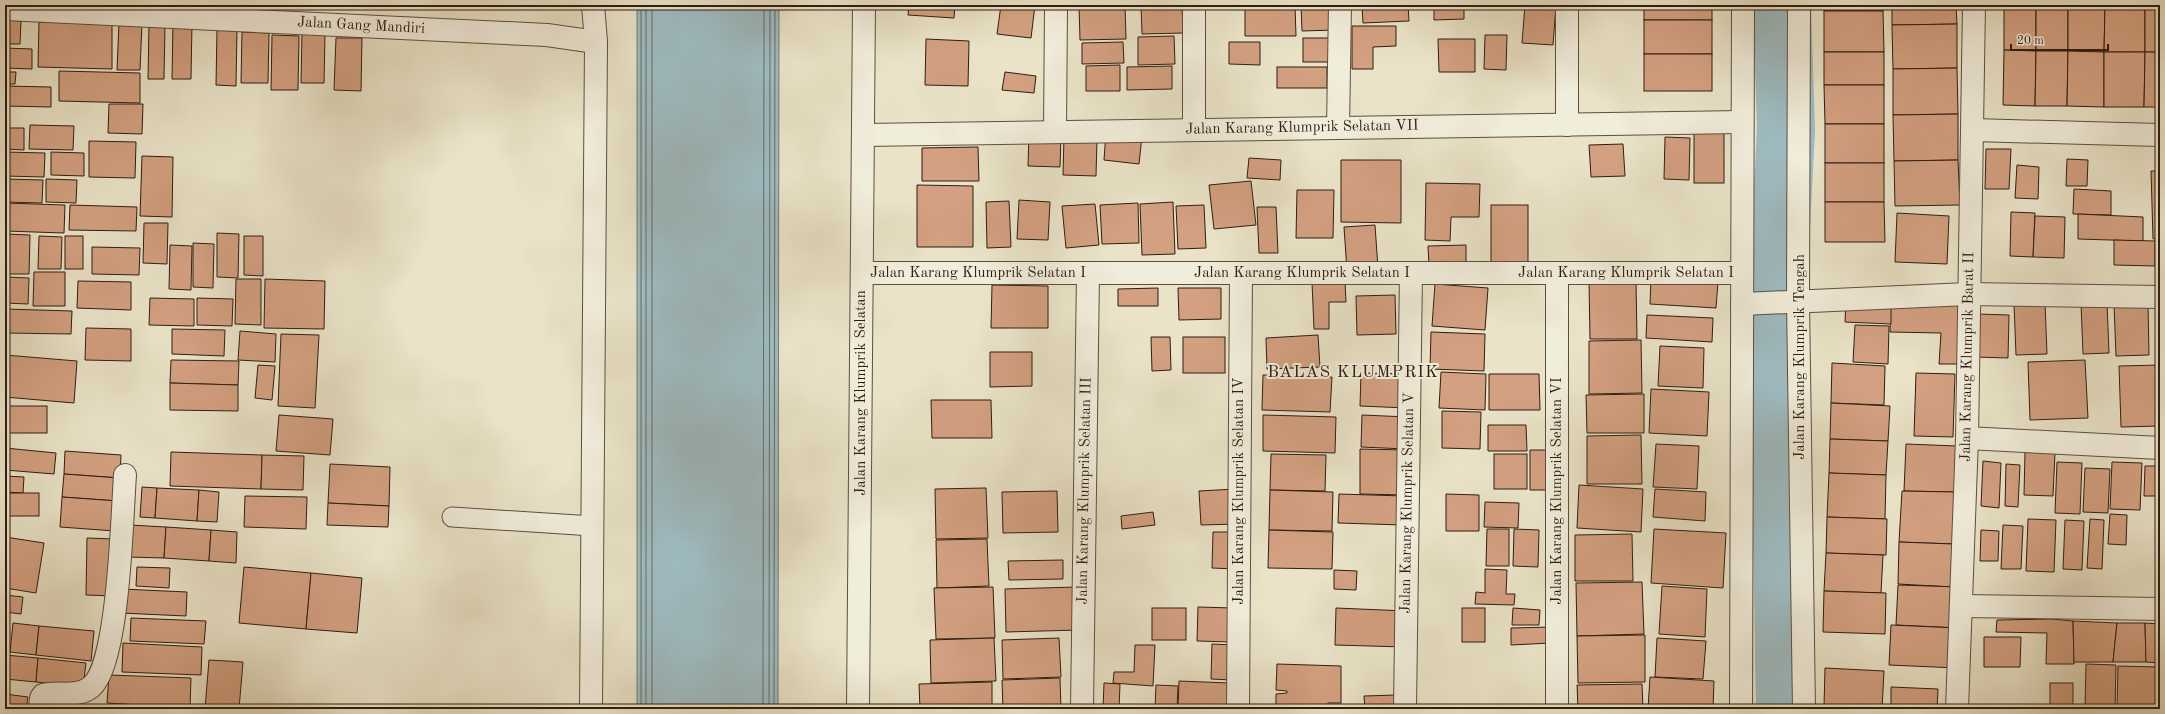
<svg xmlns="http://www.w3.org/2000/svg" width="2165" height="714" viewBox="0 0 2165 714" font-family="'Old Standard TT',serif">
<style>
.water{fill:#9ebbc1;stroke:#727c7b}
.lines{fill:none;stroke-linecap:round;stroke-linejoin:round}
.shore{stroke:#666c69;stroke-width:1}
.river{stroke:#9ebbc1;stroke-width:58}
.building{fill:#d3a081;stroke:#2f1d11}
.lane-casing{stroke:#5e4e3f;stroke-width:21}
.street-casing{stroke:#5e4e3f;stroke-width:24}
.lane{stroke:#f1eddb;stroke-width:19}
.street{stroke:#f1eddb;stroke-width:22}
.labels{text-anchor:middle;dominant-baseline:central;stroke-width:4;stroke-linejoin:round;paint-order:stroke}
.street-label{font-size:15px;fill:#2f1d11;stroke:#f1eddb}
.quarter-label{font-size:17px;letter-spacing:1px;fill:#2f1d11;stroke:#f1eddb}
</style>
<rect width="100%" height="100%" fill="#eae3c8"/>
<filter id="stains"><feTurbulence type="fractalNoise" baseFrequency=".005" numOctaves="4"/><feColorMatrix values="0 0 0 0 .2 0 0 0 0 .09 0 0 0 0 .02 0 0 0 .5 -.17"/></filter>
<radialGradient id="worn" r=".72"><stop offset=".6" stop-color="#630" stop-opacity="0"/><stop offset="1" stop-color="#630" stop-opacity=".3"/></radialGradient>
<path class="water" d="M637,5H779L778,709H637Z"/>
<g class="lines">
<g class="shore">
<path d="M641,709V5"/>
<path d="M646,709V5"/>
<path d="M652,709V5"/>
<path d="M763,709L764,5"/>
<path d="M769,709L770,5"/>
<path d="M774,709L775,5"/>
</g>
<path class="river" d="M1782,5L1786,130L1778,289L1785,709"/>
</g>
<g class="building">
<path d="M909,5H955L954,18L908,15Z"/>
<path d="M1001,5H1035L1031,38L997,34Z"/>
<path d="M1079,5H1125L1126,39L1080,40Z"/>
<path d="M1141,5H1182L1183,33L1142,34Z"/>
<path d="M1245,5H1295L1296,36H1245Z"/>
<path d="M1301,5H1335V30L1302,31Z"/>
<path d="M1362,5H1408L1409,21L1363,23Z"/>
<path d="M1434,5H1464V19L1434,20Z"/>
<path d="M1525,5H1556L1553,45L1522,43Z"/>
<rect x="1644" y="5" width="68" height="15"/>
<rect x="1824" y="5" width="59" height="6"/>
<path d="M1892,5H1956L1957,24L1892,25Z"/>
<path d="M2004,5H2036V51L2004,50Z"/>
<rect x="2036" y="5" width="32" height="46"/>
<path d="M2068,5H2105L2104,52L2068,51Z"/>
<path d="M2105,5H2145V52H2104Z"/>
<rect x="2145" y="5" width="15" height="47"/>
<path d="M1824,11H1883L1884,52H1824Z"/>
<path d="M5,20L21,21L20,44H5Z"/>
<rect x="1644" y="20" width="68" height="34"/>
<path d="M173,21L192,22L191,79H172Z"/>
<path d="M39,22L112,23V69L38,67Z"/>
<path d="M119,23H142L140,70H117Z"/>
<path d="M149,24L165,25L164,79H148Z"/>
<path d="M1957,24V68L1893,69L1892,25Z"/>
<path d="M1352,26H1396V46L1373,47V69H1352Z"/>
<path d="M217,29H237L236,86L216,85Z"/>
<path d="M242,32L269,33L268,83H241Z"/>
<path d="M302,33L325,34L324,83H301Z"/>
<path d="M272,35L299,36L298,90H271Z"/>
<path d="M1485,35H1507L1506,70L1484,69Z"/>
<path d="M1174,36L1175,64L1138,65V37Z"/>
<path d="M336,38H362L361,91L334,90Z"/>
<rect x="1303" y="38" width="31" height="24"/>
<path d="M926,39L969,41L968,86L925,85Z"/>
<path d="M1438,39H1475V72H1439Z"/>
<path d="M1123,42L1124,63L1082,64V43Z"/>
<path d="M1229,42H1260V65L1229,64Z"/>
<path d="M5,48L32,49V69L5,68Z"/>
<path d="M2004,50L2036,51L2035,106L2003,105Z"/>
<path d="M2036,51H2068L2067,106H2035Z"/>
<path d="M2068,51L2104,52V107L2067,106Z"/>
<rect x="1824" y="52" width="60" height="33"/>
<path d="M2104,52H2145L2144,107H2104Z"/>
<path d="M2145,52H2160V107H2144Z"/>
<rect x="1644" y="54" width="68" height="37"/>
<path d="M1120,65V91H1086V66Z"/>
<path d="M1172,66V89L1127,90V67Z"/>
<rect x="1277" y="67" width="50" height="21"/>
<path d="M1957,68L1958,114L1893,115V69Z"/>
<path d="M59,71L140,73V103L59,101Z"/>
<path d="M5,72H16L15,84H5Z"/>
<path d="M1005,72L1036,76L1034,93L1002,90Z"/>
<path d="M1824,85H1884V124H1825Z"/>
<path d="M5,86L51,87V107L5,106Z"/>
<path d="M109,104H143L142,134L108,133Z"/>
<path d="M1958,114V160L1894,161L1893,115Z"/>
<rect x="1825" y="124" width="59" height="39"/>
<path d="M30,125L74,126L73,150L29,149Z"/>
<rect x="1694" y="127" width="30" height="56"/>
<path d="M5,128H24V150L5,149Z"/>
<path d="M1106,132L1142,136L1139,164L1104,160Z"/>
<path d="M1029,133L1061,135L1060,167L1028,166Z"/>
<path d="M1064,137L1097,138L1096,176L1063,175Z"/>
<path d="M1665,137L1690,138L1689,180L1664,179Z"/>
<path d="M89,141L136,142L135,178L89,177Z"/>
<path d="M1623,144L1625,176L1591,177L1589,145Z"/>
<path d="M978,147L979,181H922V148Z"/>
<path d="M1986,149H2011L2009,189H1985Z"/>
<path d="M5,152L45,153L44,177L5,176Z"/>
<path d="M51,152L84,153V176L51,175Z"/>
<path d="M142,156L173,157L172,217L140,216Z"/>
<path d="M1249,158L1281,160L1280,180L1247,178Z"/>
<path d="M2067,159L2088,160L2087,186H2066Z"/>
<path d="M1341,160H1401V223L1341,222Z"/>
<path d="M1958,160L1960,205L1895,206L1894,161Z"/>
<rect x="1825" y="163" width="59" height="39"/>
<path d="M2017,165L2039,167L2038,199L2015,198Z"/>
<path d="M2151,171H2160V238L2153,239Z"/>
<path d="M5,179L43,180L42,203L5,202Z"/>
<path d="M46,179L77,180L76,203L46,202Z"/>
<path d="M1251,181L1256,225L1214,229L1209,185Z"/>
<path d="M1426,183L1480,184L1479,217H1451L1450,241L1425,240Z"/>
<path d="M917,185L973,186V247H917Z"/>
<path d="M2074,189L2111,191V215L2073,214Z"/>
<path d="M1297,190H1334L1333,238H1296Z"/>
<path d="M1019,200L1050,202L1048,240L1017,239Z"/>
<path d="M1009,201L1011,247L987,248L986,202Z"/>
<path d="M1173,202L1175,254L1142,255L1140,204Z"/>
<path d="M1825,202H1884L1885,242H1825Z"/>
<path d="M5,203L65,205L64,233L5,231Z"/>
<path d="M1138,203L1139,243L1102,244L1100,205Z"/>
<path d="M1095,204L1099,245L1066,248L1062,206Z"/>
<path d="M70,205L137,207L136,231L69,230Z"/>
<path d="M1204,205L1206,248L1178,249L1176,206Z"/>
<rect x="1491" y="205" width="37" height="59"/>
<path d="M1257,207H1276L1278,253H1259Z"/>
<path d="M2011,212L2035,213L2033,257L2010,256Z"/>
<path d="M1897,213L1949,216L1947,264L1895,262Z"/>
<path d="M2078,214L2143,217V241L2078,239Z"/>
<path d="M2035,216L2065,217L2064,258L2033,257Z"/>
<path d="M144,223H168L167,264L143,263Z"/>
<path d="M1375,225L1378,268L1347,271L1344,227Z"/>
<path d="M217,233L239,234L238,278L217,277Z"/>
<path d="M5,234L30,235L29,274H5Z"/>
<path d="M39,236L62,237L61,269H38Z"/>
<rect x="65" y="236" width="18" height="33"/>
<path d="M244,236H263V276L244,275Z"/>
<path d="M2114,240L2155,241V266L2114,265Z"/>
<path d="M193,243L214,244L213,288L193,287Z"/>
<path d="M170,245L192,246L191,290L169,289Z"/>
<path d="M1466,245V264L1429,265L1428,246Z"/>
<path d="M92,247L140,248L139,275L92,274Z"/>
<path d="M34,272H65V306H33Z"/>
<path d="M5,277L29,278L28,304L5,303Z"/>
<path d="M1651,278L1718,282L1716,308L1650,304Z"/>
<path d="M236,279H261V325L235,324Z"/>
<path d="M265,279L325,281L324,329L264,328Z"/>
<path d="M78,281L131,282V310L77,308Z"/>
<path d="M1589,281H1636L1637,339H1590Z"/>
<path d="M1312,282H1345L1346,302H1329V329H1314Z"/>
<path d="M1435,284L1488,288L1485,330L1432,326Z"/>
<path d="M992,285L1048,286V328H991Z"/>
<path d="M1158,288V306H1118V289Z"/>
<path d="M1178,288H1221V319L1179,320Z"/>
<path d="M1395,295L1396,334L1357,335L1356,296Z"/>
<path d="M150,298L194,299V326L149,325Z"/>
<path d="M197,298L233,299L232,326L197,325Z"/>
<path d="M1891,299L1961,301L1959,364H1939L1941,333L1890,332Z"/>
<path d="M1846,301L1891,303V324L1845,322Z"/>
<path d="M2045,303L2047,354L2016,355L2014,304Z"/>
<path d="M2107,303L2109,353L2083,354L2081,304Z"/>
<path d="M2148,304L2149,355L2116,356L2114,305Z"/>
<path d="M5,309L72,311L71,334L5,333Z"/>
<path d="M1978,314L2009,315L2008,358L1976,357Z"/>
<path d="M1647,315L1713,318L1712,342L1646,338Z"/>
<path d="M1855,325L1889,326L1888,364L1853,362Z"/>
<path d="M86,328L131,329V361L85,360Z"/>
<path d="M172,329L225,330L224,356L172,354Z"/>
<path d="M240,331L276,334L275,362L238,360Z"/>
<path d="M1431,332L1485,334L1484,371L1430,369Z"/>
<path d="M281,334L319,335L315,408L278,406Z"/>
<path d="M1318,335L1320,367L1267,369L1266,338Z"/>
<path d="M1151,337H1170L1171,370L1152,371Z"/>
<rect x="1183" y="337" width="42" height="36"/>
<path d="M1641,340L1642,393L1589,394V341Z"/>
<path d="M1660,346L1704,348L1703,388L1658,386Z"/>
<path d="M990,352H1032V386L990,387Z"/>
<path d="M5,355L77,361L74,403L5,397Z"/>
<path d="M171,360L239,361L238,385L170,383Z"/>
<path d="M2085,360L2088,418L2030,420L2028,362Z"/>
<path d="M1832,363L1885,366L1884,405L1831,403Z"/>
<path d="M258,365L275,366L272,400L255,398Z"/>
<path d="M2160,365V426L2121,427L2119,366Z"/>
<path d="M1441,372L1486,374L1485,410L1439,408Z"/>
<path d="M1361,373L1407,374V408L1360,406Z"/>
<path d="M1916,373L1955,374L1953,437L1914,436Z"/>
<path d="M1489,374H1539L1540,410H1489Z"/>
<path d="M1263,375L1332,377L1330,412L1262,410Z"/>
<path d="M170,383L238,385V411L170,410Z"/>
<path d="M1651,389L1709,392L1707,436L1649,433Z"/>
<path d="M1644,394V433H1587L1586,395Z"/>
<path d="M931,400H991L992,438H932Z"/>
<path d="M1831,403L1890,406L1888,441L1830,439Z"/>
<rect x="5" y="406" width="42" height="27"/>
<path d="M1442,411L1481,412L1480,449L1442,448Z"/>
<path d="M279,415L333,419L330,455L276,451Z"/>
<path d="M1263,415L1336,417L1335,453L1263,451Z"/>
<path d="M1362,415L1408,417L1406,449L1361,447Z"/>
<path d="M1488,425H1526L1527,451H1488Z"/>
<path d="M1641,435L1642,484H1587V436Z"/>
<path d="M1830,439L1888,441L1886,475L1829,473Z"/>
<path d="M1656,444L1699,446L1697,489L1653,487Z"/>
<path d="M1906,444L1957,446L1956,492L1904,491Z"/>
<path d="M5,448L56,453L54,474L5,470Z"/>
<path d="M1360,449L1406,450L1405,495L1360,494Z"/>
<path d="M1530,450H1552L1551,490H1530Z"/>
<path d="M65,451L121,455L120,478L64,474Z"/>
<path d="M171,452L262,455L261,489L170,486Z"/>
<path d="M2025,452L2055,453L2053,496L2024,495Z"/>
<path d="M1271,454L1326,455L1325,491L1270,490Z"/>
<rect x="1494" y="454" width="33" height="35"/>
<path d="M262,455L304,456L303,490L261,489Z"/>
<path d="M1983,461L2001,463L1999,508L1981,506Z"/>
<path d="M2057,462L2082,463L2080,514L2055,513Z"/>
<path d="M2112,462L2142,463L2140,510L2110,509Z"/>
<path d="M330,464L390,467L389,506L328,503Z"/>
<path d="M2006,464L2020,465L2018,507L2005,506Z"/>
<path d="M2145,466H2160V496H2144Z"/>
<path d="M2085,468L2110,469L2108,513L2083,512Z"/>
<path d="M1829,473L1886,475L1885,519L1827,517Z"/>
<path d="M64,474L120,478L118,501L62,497Z"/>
<path d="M5,476L24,477L23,493L5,492Z"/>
<path d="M1579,485L1643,489L1641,532L1577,528Z"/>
<path d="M142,487L157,488L155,518L140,517Z"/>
<path d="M157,488L199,490L197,521L155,518Z"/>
<path d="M986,488L988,538L936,539L935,489Z"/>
<path d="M1236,489L1237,524L1201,525L1199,491Z"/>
<path d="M1655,489L1706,492L1705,521L1653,517Z"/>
<path d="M199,490L219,492L217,522L197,521Z"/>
<path d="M1270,490L1333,492L1332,531L1269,530Z"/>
<path d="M1057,491L1058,532L1003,533L1002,492Z"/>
<path d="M1902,491L1956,492L1954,544L1899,542Z"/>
<rect x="5" y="493" width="34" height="23"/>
<path d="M1339,494L1404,496L1403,525L1338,523Z"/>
<path d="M1446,494L1479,495V531H1446Z"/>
<path d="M245,496L307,497L306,529L244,527Z"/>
<path d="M62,497L118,501L115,531L60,527Z"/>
<path d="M1485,502L1519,503L1518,528L1484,527Z"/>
<path d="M328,503L389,506L388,527L327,525Z"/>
<path d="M1153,512L1155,525L1122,529L1121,516Z"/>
<path d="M2110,514L2127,515L2126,545L2108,544Z"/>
<path d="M1827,517L1887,519L1886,555L1826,553Z"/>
<path d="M2028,519L2056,520L2054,572L2026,571Z"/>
<path d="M2090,519L2104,520L2102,569L2087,568Z"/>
<path d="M2065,520L2084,521L2082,570L2063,569Z"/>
<path d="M130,525L166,527L164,558L128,557Z"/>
<path d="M2003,525L2023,526L2021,569H2001Z"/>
<path d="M166,527L211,530L209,561L164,558Z"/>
<path d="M1487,529H1509V566H1486Z"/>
<path d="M1514,529L1539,530L1538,567L1513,566Z"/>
<path d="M1654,529L1726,533L1723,588L1651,583Z"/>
<path d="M211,530L237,532L236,563L209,561Z"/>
<path d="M1269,530L1333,532L1332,569L1268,568Z"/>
<path d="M1981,530L1999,531L1998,561H1980Z"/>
<path d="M1213,532H1236V569L1212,568Z"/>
<path d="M1632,534L1633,581H1575V535Z"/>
<path d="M5,537L44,543L36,593L5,588Z"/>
<path d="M87,538L114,539L113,596L86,595Z"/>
<path d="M987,539L989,586L937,588L936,540Z"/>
<path d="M1899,542L1954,544L1953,587L1898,584Z"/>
<path d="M1826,553L1883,555L1881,593L1824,591Z"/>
<path d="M1063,560V579L1009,580L1008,561Z"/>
<path d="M137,567L170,568L169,588L136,586Z"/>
<path d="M244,567L311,573L306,629L239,623Z"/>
<path d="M1485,569L1507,570L1506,594H1515L1514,605L1475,604L1476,592L1485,593Z"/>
<path d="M1334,570L1357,571L1356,590L1334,589Z"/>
<path d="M311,573L362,578L357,633L306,629Z"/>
<path d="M1642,582L1644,634L1577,636L1576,583Z"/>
<path d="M1898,585L1960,587L1959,628L1896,625Z"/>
<path d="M1662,586L1707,589L1705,637L1659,634Z"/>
<path d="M993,587L995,638L936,639L934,588Z"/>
<path d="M1078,587L1079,630L1006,632L1005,589Z"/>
<path d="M122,589L187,592L186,616L121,613Z"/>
<path d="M1824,591L1886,593L1885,634L1823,632Z"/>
<path d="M5,595L23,597L21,614L5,612Z"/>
<path d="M1198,607L1233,608L1232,642L1197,641Z"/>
<rect x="1152" y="608" width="34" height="32"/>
<path d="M1336,608L1406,611L1405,647L1335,645Z"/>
<rect x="1462" y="608" width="23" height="34"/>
<path d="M1513,608L1540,610L1539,625H1512Z"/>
<path d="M131,618L206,621L204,644L130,641Z"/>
<path d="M2051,619L2073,621L2074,664H2046L2047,633L1996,632L1997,620Z"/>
<path d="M2073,621L2117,623L2113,662H2074Z"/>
<path d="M13,623L39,626L36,655L10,652Z"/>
<path d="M2117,623H2145L2146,662H2113Z"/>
<path d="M2145,623L2160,624V663L2146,662Z"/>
<path d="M5,625H9L6,652H5Z"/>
<path d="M1891,625L1959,628L1957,668L1889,665Z"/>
<path d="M39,626L94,631L91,661L36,655Z"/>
<path d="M1551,627V643L1511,645V628Z"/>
<path d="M1645,635V682L1578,683L1577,636Z"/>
<path d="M1984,637H2021L2020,667H1984Z"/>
<path d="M994,638L996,681L931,683L930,640Z"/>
<path d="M1059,638L1061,677L1003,679L1002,640Z"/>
<path d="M1657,638L1706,641L1703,679L1655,677Z"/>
<path d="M123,643L202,647L201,675L122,672Z"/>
<path d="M1212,644L1233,645L1232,680L1211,679Z"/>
<path d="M1135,645H1155L1153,686L1113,683L1114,672H1134Z"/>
<path d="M5,655L38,658L36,682L5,679Z"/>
<path d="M38,658L86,663L83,687L36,682Z"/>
<path d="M209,660L243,662L239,709H205Z"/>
<path d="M1277,664L1341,666V703H1328L1327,709H1276V694L1287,693V691L1276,690Z"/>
<path d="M2086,664L2116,665L2115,709H2085Z"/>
<path d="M2118,666L2158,667L2157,709H2117Z"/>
<path d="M1825,668L1884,671L1882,709L1824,707Z"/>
<path d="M109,675L191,678L190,708L107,703Z"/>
<path d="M1650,677L1714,681L1713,709H1648Z"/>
<path d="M1060,678L1061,709H1003L1002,680Z"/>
<path d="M1179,681L1229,683L1228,709H1178Z"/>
<path d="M992,682V709H920L919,684Z"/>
<path d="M1104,683L1120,684L1119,709H1103Z"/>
<rect x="2050" y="683" width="23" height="26"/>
<path d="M1642,684L1643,709H1578L1577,685Z"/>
<path d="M1156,685L1178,686L1177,709H1155Z"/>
<path d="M1891,687L1938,689L1937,709H1891Z"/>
<path d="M5,694L28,697L26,709H5Z"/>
<path d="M1397,695V709H1365L1364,696Z"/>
<path d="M67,704L142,707V709H67Z"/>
</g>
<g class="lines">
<defs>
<path id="lane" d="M452,517L593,526"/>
<g id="street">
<path d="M1567,5V125"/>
<path d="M1799,5L1798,301L1804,709"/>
<path d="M5,9L547,35L596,42"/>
<path d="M1338,128L1340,5"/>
<path d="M1194,130V5"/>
<path d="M1973,130L2160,135"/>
<path d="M1055,132L1056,5"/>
<path d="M863,135L1742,122"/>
<path d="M862,273H1742"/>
<path d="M1557,273V709"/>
<path d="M1742,304L1968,294L2160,297"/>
<path d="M1967,438L2160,448"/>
<path d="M1962,606L2160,609"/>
<path d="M40,709L41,698L43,695C59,691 77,698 91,687C119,665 122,515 125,475"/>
<path d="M591,709L596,42L593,5"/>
<path d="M858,709L864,5"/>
<path d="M1082,709L1088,273"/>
<path d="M1238,709L1241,273"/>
<path d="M1405,709L1411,273"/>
<path d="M1741,709L1743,5"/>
<path d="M1957,709L1967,438L1974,5"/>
</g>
</defs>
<use href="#lane" class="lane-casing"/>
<use href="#street" class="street-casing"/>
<use href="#lane" class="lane"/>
<use href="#street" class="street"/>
</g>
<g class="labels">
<g class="street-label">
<text transform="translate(361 26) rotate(3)">Jalan Gang Mandiri</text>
<text transform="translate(1302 128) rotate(-1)">Jalan Karang Klumprik Selatan VII</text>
<text x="978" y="273">Jalan Karang Klumprik Selatan I</text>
<text x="1302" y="273">Jalan Karang Klumprik Selatan I</text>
<text x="1626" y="273">Jalan Karang Klumprik Selatan I</text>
<text transform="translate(1800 357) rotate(-90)">Jalan Karang Klumprik Tengah</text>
<text transform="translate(1968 357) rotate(-89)">Jalan Karang Klumprik Barat II</text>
<text transform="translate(861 393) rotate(-90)">Jalan Karang Klumprik Selatan</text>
<text transform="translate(1085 491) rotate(-89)">Jalan Karang Klumprik Selatan III</text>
<text transform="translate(1239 491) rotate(-90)">Jalan Karang Klumprik Selatan IV</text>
<text transform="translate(1557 491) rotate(-90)">Jalan Karang Klumprik Selatan VI</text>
<text transform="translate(1408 503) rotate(-89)">Jalan Karang Klumprik Selatan V</text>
</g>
<g class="quarter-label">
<text x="1353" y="372">BALAS KLUMPRIK</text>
</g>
</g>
<rect width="2165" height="714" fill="none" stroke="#eae3c8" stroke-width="20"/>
<rect x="6" y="6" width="2153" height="702" fill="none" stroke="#2f1d11" stroke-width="2"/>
<rect x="10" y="10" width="2145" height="694" fill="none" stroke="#2f1d11"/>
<path d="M2011 44v6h97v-6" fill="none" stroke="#2f1d11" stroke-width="2"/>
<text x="2017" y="44" font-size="12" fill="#2f1d11" stroke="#f1eddb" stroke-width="3" paint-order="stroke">20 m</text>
<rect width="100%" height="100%" filter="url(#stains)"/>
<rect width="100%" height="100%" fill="url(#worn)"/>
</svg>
